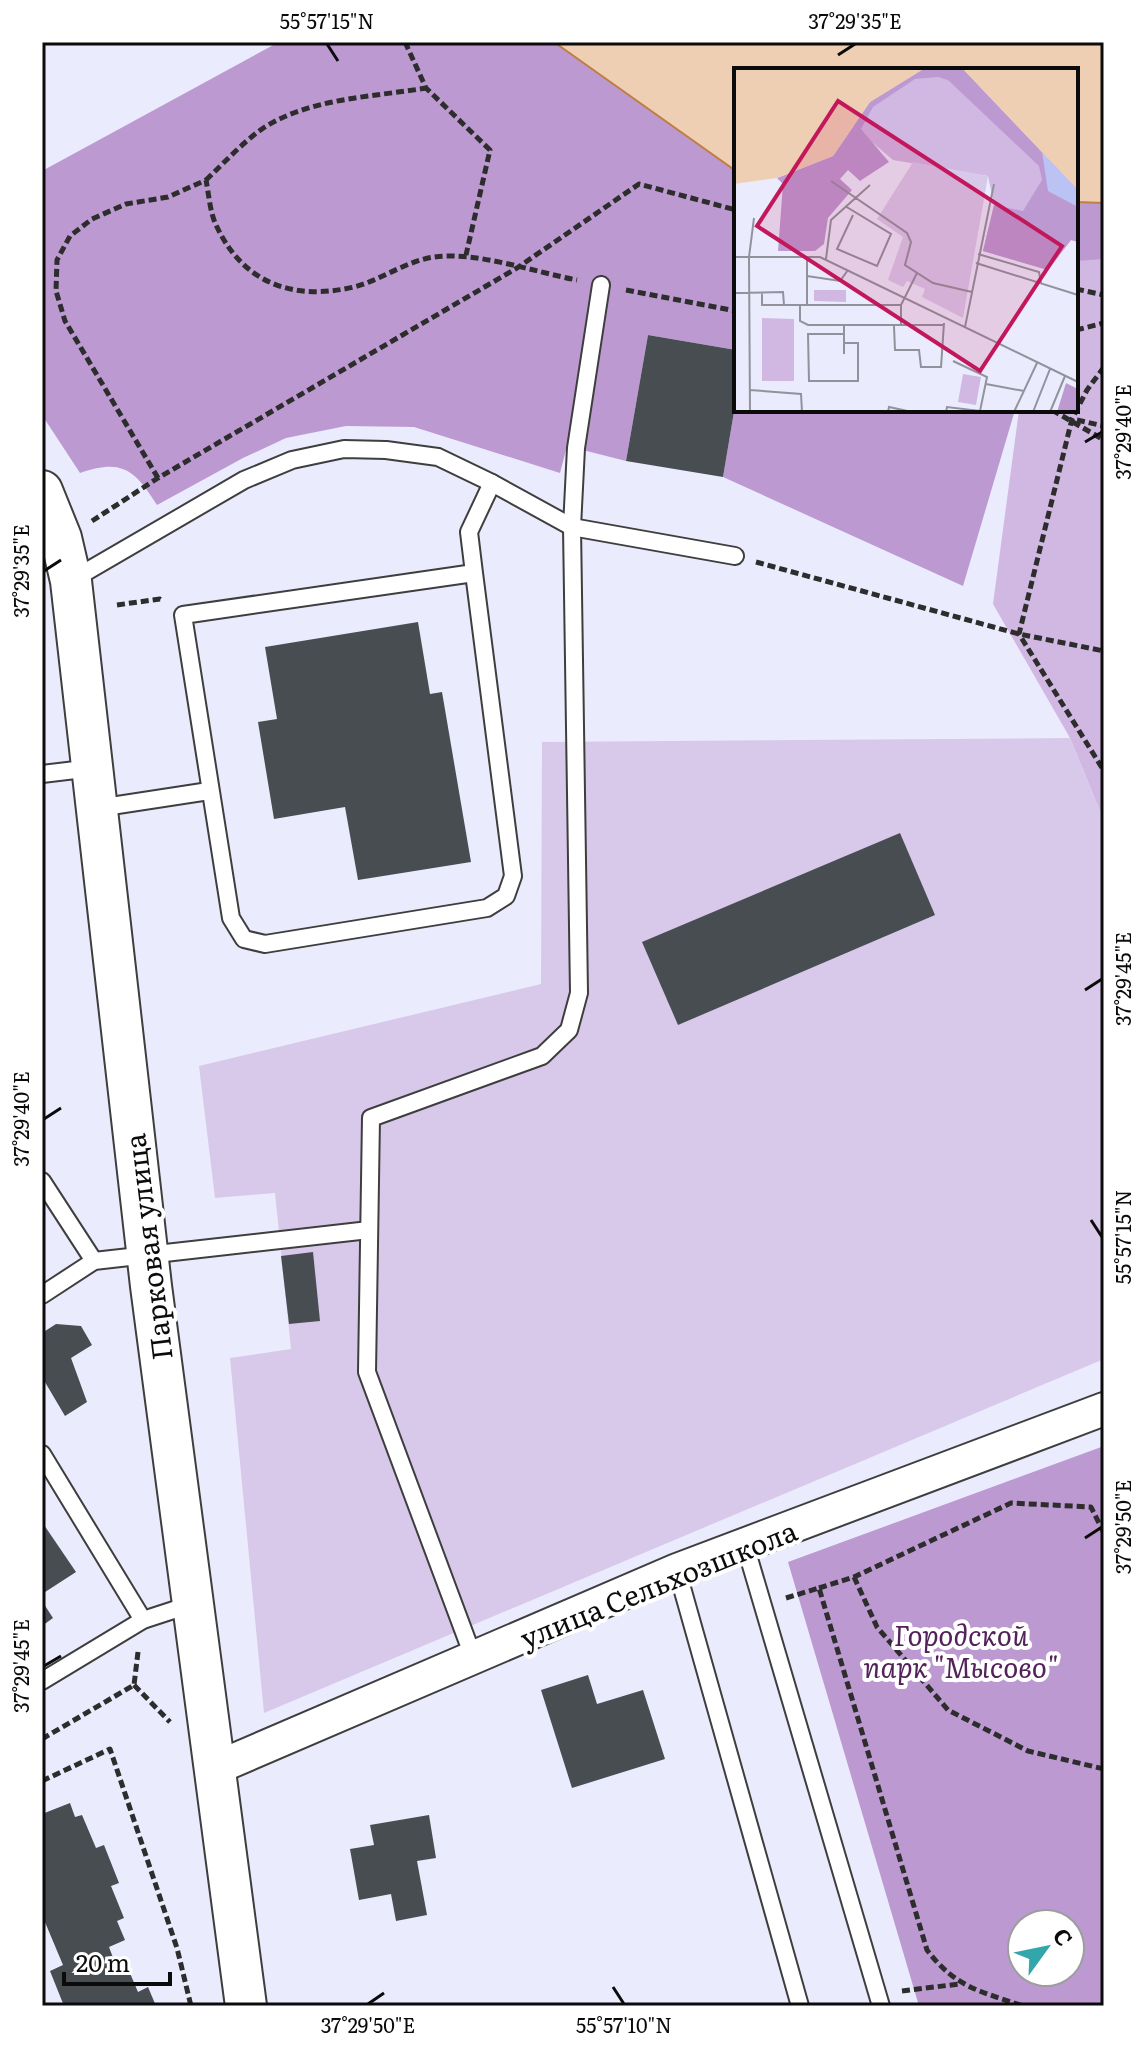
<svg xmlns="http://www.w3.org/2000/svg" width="1146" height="2048" viewBox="0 0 1146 2048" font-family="Literata,serif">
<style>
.green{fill:#d1b8e3}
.forest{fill:#bd99d2;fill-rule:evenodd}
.pitch{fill:#d8c9eb}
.water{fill:#efcfb4;stroke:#bf7f43;stroke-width:2}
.building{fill:#484d52}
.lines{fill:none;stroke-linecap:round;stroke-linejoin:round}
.service-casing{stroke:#3e3e3e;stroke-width:20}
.minor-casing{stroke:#3e3e3e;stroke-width:36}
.tertiary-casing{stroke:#3e3e3e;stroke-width:44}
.path{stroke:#2d2d2d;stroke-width:5;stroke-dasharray:8 4;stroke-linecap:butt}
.service{stroke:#fff;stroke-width:16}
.minor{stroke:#fff;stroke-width:32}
.tertiary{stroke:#fff;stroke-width:40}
.ticks{fill:none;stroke:#0b0b0b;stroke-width:3}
.labels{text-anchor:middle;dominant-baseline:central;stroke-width:8;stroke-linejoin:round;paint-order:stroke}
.street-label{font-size:28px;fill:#0b0b0b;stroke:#fff}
.park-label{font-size:28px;font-style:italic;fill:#54225b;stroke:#fff}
.inset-road{fill:none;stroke:#91929c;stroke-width:2}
.view{fill:#c2185b;fill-opacity:0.15;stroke:#c2185b;stroke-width:4}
.inset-edge{fill:none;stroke:#0b0b0b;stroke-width:4}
.neatline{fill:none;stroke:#0b0b0b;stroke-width:3}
.ticks-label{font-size:20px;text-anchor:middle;fill:#0b0b0b}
</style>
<rect width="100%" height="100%" fill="#eaecfd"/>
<path class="green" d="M1076,202L1104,203V821L1070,738L993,604L1019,410H1076Z"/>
<g class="forest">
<path d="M279,42H554L736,171V350L648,335L626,461L567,446L560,473L414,427L346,426L286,438L243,458L157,505C135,470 122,458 80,473L42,415V171Z"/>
<path d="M1076,202L1104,203V259L1076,261Z"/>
<path d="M736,400V410H1015L963,586L723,477Z"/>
<path d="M1104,1446V2006H919L788,1562ZM1022,1924H1070V1972H1022Z"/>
</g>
<path class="pitch" d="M1070,738L1104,821V1359L264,1713L230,1358L291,1349L275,1193L215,1198L199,1066L541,984L542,742Z"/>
<path class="water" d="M554,42H1104V203L1076,202V70H736V171Z"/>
<g class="building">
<path d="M648,335L736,350V400L723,477L626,461Z"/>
<path d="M418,622L430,694L442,692L471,862L358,880L345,807L274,819L258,722L277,719L265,647Z"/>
<path d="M900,833L935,915L678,1025L642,942Z"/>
<path d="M313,1252L320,1321L289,1324L281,1256Z"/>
<path d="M56,1324L81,1326L92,1345L71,1358L87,1402L65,1416L42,1377V1333Z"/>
<path d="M42,1522L76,1572L42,1594Z"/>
<path d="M42,1601L53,1618L42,1626Z"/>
<path d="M588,1675L597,1704L643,1690L665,1759L572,1788L541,1690Z"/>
<path d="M70,1803L75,1817L82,1815L96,1848L104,1845L119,1883L111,1886L124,1918L117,1921L125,1940L109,1947L115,1963L124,1959L138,1992L148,1987L156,2006H64L50,1971L63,1965L42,1915V1814Z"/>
<path d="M429,1815L436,1858L417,1861L427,1915L396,1921L391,1894L359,1900L350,1849L374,1845L370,1825Z"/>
</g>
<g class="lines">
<defs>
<g id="service">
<path d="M474,573L183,615L231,918L244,939L265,944L487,908L506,896L513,876L474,573L469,532L492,483"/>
<path d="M72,580L244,480L292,460L344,449L386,450L438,457L492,483L572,527L735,556"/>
<path d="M42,774L92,768"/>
<path d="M98,808L209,791"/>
<path d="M42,1181L94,1261"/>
<path d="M42,1295L94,1261L369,1230"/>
<path d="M42,1454L143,1620"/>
<path d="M745,1545L881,2006"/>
<path d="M677,1570L800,2006"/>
<path d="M474,1659L367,1372L371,1118L542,1056L569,1030L579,993L572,527L576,448L601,285"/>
<path d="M42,1681L143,1620L192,1604"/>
</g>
<path id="minor" d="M216,1768L677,1570L1104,1409"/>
<path id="tertiary" d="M42,491L61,538L71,581L151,1286L246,2006"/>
</defs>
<use href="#service" class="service-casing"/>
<use href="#minor" class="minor-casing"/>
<use href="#tertiary" class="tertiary-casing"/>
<g class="path">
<path d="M405,42L426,88L490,150L466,255"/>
<path d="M206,180C224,163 242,143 262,129C308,98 373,97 426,88"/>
<path d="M1076,289L1104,295"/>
<path d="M626,290L736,311"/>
<path d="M1076,330L1104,323"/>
<path d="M1104,367L1087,390L1072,419L1019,634L1104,771"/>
<path d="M1052,410L1104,440"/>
<path d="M1077,420L1104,426"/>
<path d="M158,478L65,321L56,291L57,260L70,236L92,219L126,204L168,197L206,180C209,195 210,214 217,227C244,284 294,301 354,287C381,280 406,261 434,257C476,251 534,272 577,280"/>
<path d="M92,521L158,478L517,268L639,184L736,210"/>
<path d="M756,562L1019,634L1104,651"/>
<path d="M117,605L160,599L163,601"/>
<path d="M854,1577L877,1627L948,1710L1028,1751L1104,1769"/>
<path d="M819,1588L854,1577L1011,1503L1091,1507L1104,1533"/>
<path d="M786,1598L819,1588L927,1950C956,1988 980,1991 1023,2006"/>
<path d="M134,1685L170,1722"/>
<path d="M42,1739L134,1685L138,1652"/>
<path d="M42,1781L110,1749L177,1948L191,2006"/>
<path d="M902,1991L959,1984"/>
</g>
<use href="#service" class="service"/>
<use href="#minor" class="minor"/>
<use href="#tertiary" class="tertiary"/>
</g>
<path class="ticks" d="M327,44L338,61M838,55L855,44M1085,442L1102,432M44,571L61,560M1085,990L1102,979M44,1119L61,1108M1091,1220L1102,1237M1085,1538L1102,1527M44,1666L61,1656M613,1987L624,2004M368,2004L384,1993"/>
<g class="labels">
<g class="street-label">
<text transform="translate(147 1247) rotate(-97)">Парковая улица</text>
<text transform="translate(658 1583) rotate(-22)">улица Сельхозшкола</text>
</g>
<g class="park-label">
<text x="961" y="1634">Городской<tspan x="961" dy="32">парк "Мысово"</tspan></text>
</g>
</g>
<g transform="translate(734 68)">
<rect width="344" height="344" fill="#eaecfd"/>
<path d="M191,0H228L344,122V174L337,172L314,202L249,183L260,137L254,108L159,92L119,58L136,34ZM80,222H112V234L80,233ZM28,250L60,251V313H28ZM229,306L247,309L242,337L224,334Z" fill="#d1b8e3"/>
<path d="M191,0H228L344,122V174L337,172L314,202L249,183L260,137L289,143L308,112L305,98L214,12L204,9L181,11L139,39L127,61L155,94L126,113L114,102L106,111L118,122L94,150L90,176L81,183H44L49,116L43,110L99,88L136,34ZM332,315L344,321V344H323Z" fill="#bd99d2"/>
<path d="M308,84L344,122V139L314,123Z" fill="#bbc3f4"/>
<path d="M179,94L254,108L229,250L188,229L191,221L173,213L169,219L154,212L169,169L143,151Z" fill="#d8c9eb"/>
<path d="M0,0H191L136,34L99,88L43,110L0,116ZM228,0H344V122L308,84Z" fill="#efcfb4"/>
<path class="inset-road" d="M97,113L173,165L177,174L171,197L199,215L238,224M111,138L157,166L143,198L103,181L119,147M244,186L305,204L307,215M0,189H86L344,314M92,191L97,152L136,117M242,195L344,227M73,208L106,213L114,202M28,224V237H167M0,225L49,224L50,237M66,237V253L74,257H210M73,237V188M167,256V237L183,205M160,258L161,282H185L187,299H207L210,255M231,259L260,116M110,275H124V313H75L74,266H110M110,286V258M252,316L290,323M16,322L67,326L68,344M16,344L15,189L20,150M154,344L155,339L178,344M212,344L213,339L246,343L253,309L219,293M280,344L303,295M299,344L316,301M316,344L331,308"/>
<path class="view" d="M104,33L328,178L246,303L23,158Z"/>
<rect width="344" height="344" class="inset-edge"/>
</g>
<rect width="1146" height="2048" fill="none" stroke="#ffffff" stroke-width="88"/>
<g transform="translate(1046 1948) rotate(57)"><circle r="38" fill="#ffffff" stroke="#9d9d9d" stroke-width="2"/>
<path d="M0-6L14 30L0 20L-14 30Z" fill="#31a7ac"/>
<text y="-12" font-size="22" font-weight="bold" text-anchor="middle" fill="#0b0b0b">С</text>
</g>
<path d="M64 1972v12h106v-12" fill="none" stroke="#0b0b0b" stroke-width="4"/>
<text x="76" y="1972" font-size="24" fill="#0b0b0b" stroke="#ffffff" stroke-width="6" paint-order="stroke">20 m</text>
<rect x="44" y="44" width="1058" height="1960" class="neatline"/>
<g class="ticks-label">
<text x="327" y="29">55°57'15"N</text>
<text x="855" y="29">37°29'35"E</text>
<text transform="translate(1124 432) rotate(-90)" y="7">37°29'40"E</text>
<text transform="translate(22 571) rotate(-90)" y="7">37°29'35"E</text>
<text transform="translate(1124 979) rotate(-90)" y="7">37°29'45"E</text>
<text transform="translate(22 1119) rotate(-90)" y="7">37°29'40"E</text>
<text transform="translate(1124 1237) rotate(-90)" y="7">55°57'15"N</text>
<text transform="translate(1124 1527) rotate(-90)" y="7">37°29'50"E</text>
<text transform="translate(22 1666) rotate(-90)" y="7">37°29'45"E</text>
<text x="368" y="2033">37°29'50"E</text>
<text x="624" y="2033">55°57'10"N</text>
</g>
</svg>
